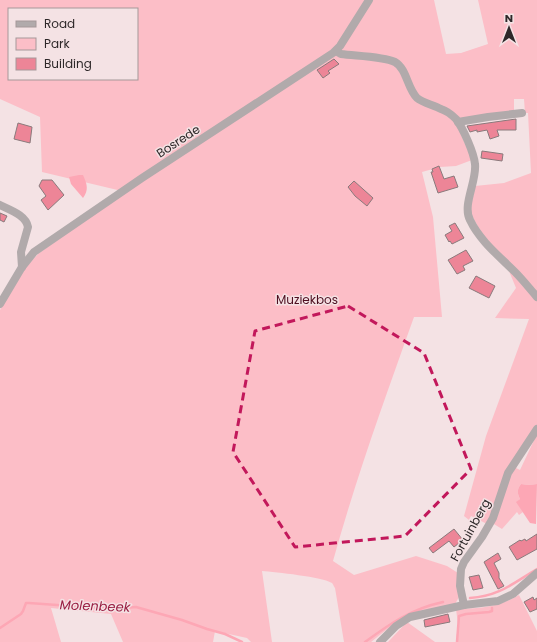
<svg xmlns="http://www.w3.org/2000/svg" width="537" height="642" viewBox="0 0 537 642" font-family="Poppins,sans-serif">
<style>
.green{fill:#fcbec7;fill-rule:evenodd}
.water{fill:#fda7b5}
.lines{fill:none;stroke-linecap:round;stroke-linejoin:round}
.stream{stroke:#fda7b5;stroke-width:2.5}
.building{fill:#ed8597;stroke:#8a7a7c}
.minor{stroke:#b1aaab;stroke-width:8}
.marked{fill:none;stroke:#c2185b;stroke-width:3;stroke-dasharray:8 5;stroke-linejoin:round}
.labels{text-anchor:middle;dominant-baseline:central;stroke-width:3;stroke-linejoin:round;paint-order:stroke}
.street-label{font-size:12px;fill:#2e2829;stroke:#f4e2e4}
.park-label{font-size:12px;fill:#4e0e20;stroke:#f4e2e4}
.water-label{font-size:13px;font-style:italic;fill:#9a2044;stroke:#f4e2e4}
</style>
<rect width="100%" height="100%" fill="#f4e2e4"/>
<g class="green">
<path d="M0,0H434L446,54L461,53L488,44L478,0H537V294L487,243L470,212L475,186L504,183L531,173L528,113H525L524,99H514V112L460,120L439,109L456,123L472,160L456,166L440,167L422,172L433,217L442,317H414C385,398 356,478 333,561L354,575L416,556L447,566L458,573L459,597L455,604L400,619L371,642H344L335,588C334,587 333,584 332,583C323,577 275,572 262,571L272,642H251L247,638L215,631L213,642H123L111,614L51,608L61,642H0V310L26,267L39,253L126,192L42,172L40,117L0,99ZM9,9H137V79H9Z"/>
<path d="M509,271L537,299V428L516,468L520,470L537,434V484L529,485L521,484C517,489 517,493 520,499L517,502L523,512L519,515L517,512L502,529L489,521L487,524L471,516L469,520L464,516L486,436L529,319L495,318L516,288Z"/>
<path d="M519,595L537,631V642H456L458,624L456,609C478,609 500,607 519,595Z"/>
<path d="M407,622L435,642H388Z"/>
</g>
<g class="water">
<path d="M79,175H83C87,184 89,190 83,198L71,184L69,177Z"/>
<path d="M521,484L529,485L537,484L536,524L530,523L516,502L520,499C517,493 517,489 521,484Z"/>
</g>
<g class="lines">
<g class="stream">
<path d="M470,598C500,596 513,583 537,569"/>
<path d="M0,628L21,614L23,611L26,603H29L113,609L136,607L182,620L207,629L225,634L242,642"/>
<path d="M365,642C391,623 411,609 443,602"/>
<path d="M457,642L459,616L466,614L489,612L492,611V608"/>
</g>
</g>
<g class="building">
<path d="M334,59L339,64L328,71L330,73L323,78L317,70Z"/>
<path d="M516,119V130H497L499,136L490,139L487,130L477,132V130L470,132L467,126Z"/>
<path d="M18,123L32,127L30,143L14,139Z"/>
<path d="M482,151L503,154L502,161L481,158Z"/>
<path d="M439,166L444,179L454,176L458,187L438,193L431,172H433L432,169Z"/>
<path d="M42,180H52L64,195L48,210L41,200L46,196L39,186Z"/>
<path d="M354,181L373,198L367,206L355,196L348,187Z"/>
<path d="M0,213L7,216L4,222L0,220Z"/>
<path d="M455,223L464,238L452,244L450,241L449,242L445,235L452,231L449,226Z"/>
<path d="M466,250L473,261L463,266L465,270L457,274L448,260Z"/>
<path d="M476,276L495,286L489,298L469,288Z"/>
<path d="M454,529L463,540L454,547L449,541L433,553L429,548Z"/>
<path d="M537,534V549L517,560L509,547L520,540L521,541L525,539L526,541Z"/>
<path d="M498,553L501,559L494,563L499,573V578L504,586L498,589L484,562Z"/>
<path d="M479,575L483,588L473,590L469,577Z"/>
<path d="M533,597L534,600L537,598V609L530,612L524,602Z"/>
<path d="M448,614L450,622L425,627L424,620Z"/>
</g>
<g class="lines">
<g class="minor">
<path d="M336,51L341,54C355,56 382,56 395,62C407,69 407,88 417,98C423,103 434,105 441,109C447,111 452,115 456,119C463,128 474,153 475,164C477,181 462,205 470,220C480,241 499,256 515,272C523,280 530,289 537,297"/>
<path d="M458,122L488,117L522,113"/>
<path d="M0,205C10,210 26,215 28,227L21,252L22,267"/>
<path d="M0,304L22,267L34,252L142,178L333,53L340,46L369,0"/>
<path d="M464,605L460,586L461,569L464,562L482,537L493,518L508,473L537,429"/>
<path d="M380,642L396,626L410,617L464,605L498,601L513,594L537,573"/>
</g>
</g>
<path class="marked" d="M348,306L424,353L471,469L405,536L295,547L233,452L255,331Z"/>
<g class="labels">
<g class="street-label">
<text transform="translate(178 141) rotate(-33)">Bosrede</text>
<text transform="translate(470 530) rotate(-61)">Fortuinberg</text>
</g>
<g class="park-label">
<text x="307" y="299">Muziekbos</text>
</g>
<g class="water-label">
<text transform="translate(95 606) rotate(2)">Molenbeek</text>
</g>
</g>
<rect x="8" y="8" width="130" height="72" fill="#f4e2e4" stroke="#a59899"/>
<rect x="16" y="21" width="20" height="6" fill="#b1aaab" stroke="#a59899"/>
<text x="44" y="28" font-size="12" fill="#2e2829">Road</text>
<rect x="16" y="38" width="20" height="12" fill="#fcbec7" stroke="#a59899"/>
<text x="44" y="48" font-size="12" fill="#2e2829">Park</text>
<rect x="16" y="58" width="20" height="12" fill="#ed8597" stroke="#a59899"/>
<text x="44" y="68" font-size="12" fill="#2e2829">Building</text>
<g transform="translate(509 28)" stroke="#f4e2e4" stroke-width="3" paint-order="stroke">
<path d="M0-3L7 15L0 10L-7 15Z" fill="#2e2829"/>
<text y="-6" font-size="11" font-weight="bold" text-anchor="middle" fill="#2e2829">N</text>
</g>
</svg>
